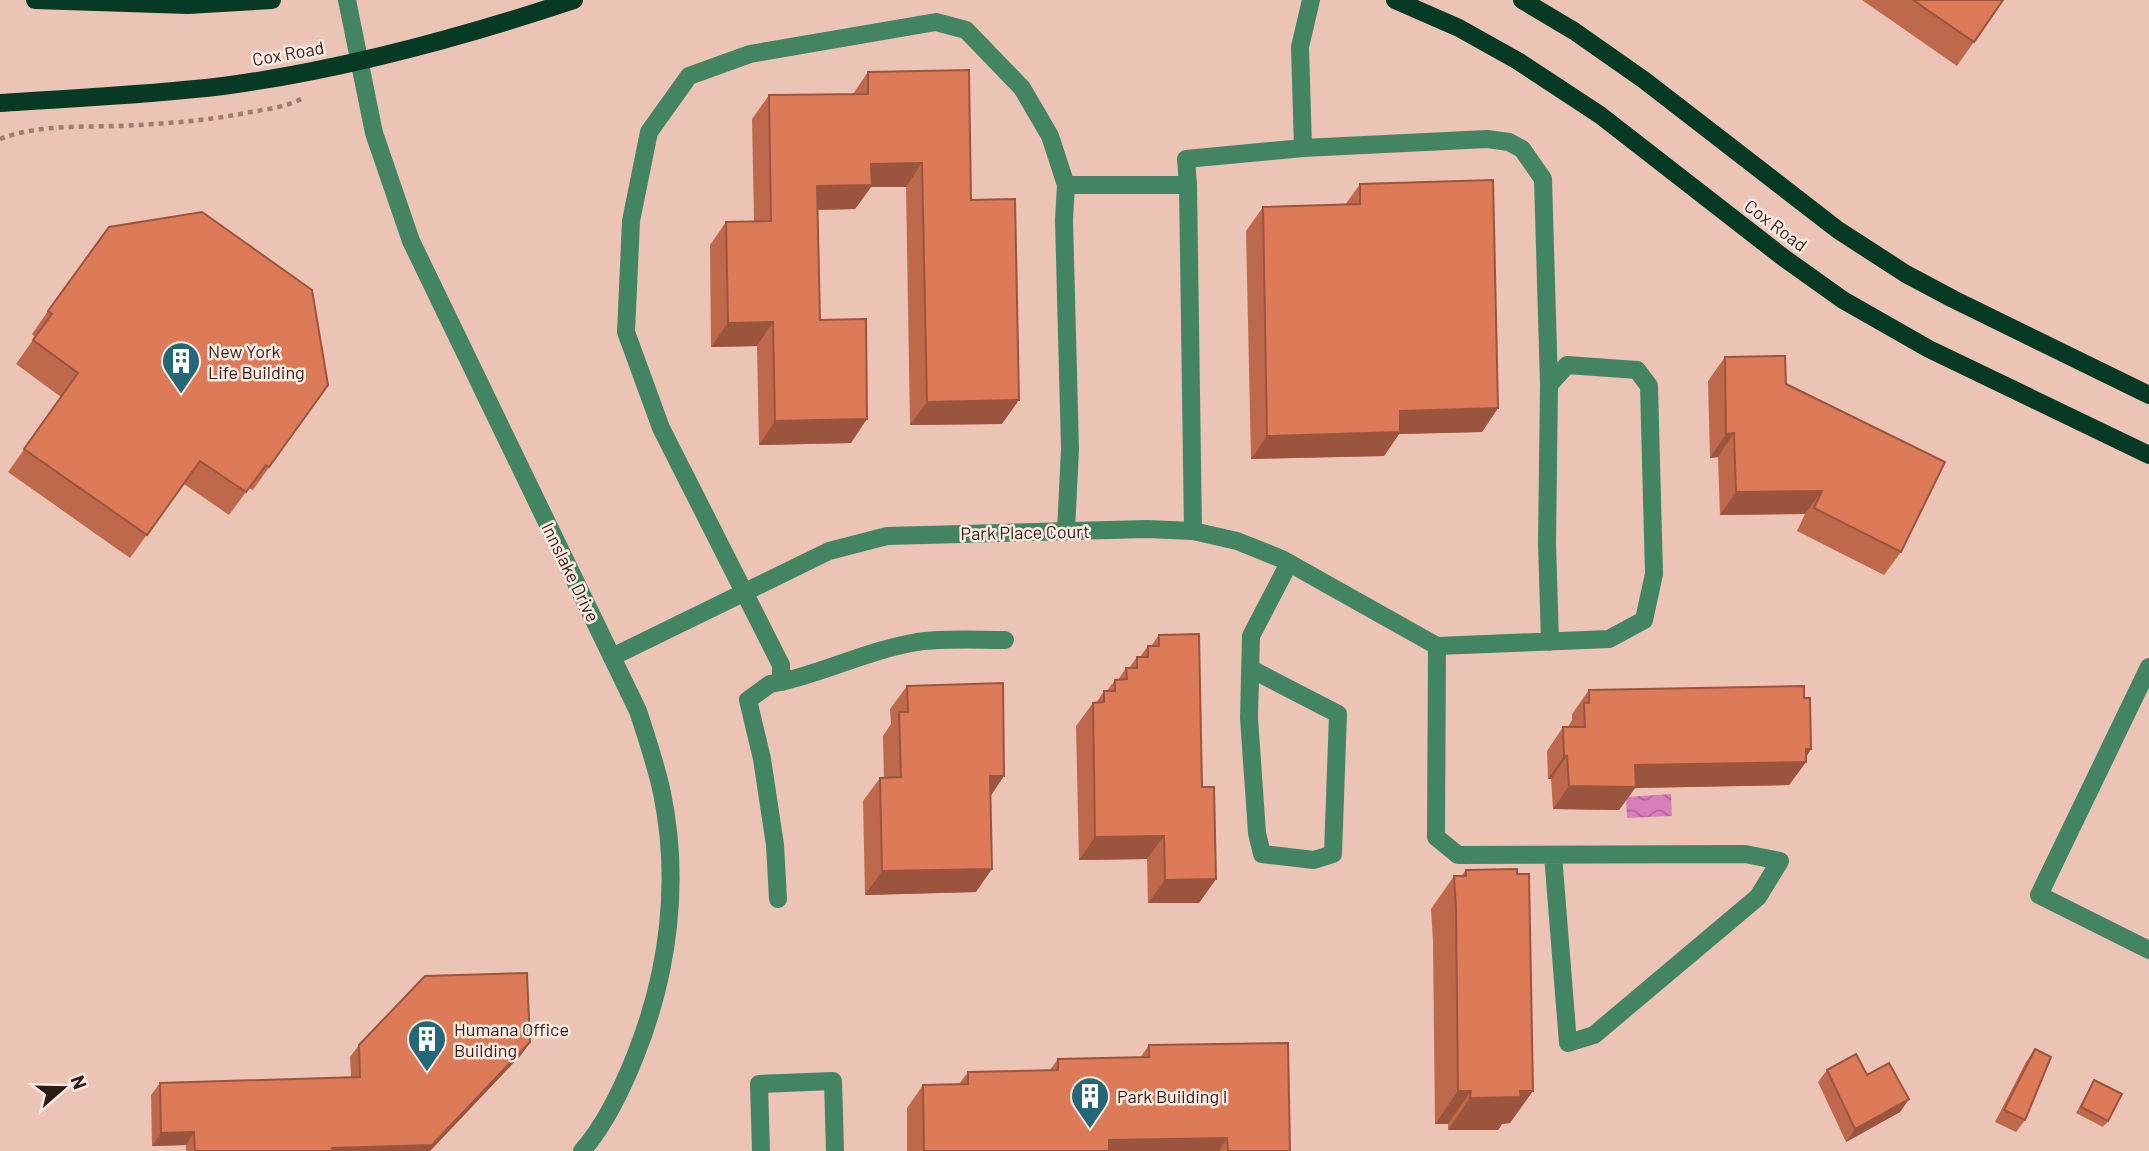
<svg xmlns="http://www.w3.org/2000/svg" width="2149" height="1151" viewBox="0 0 2149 1151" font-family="Barlow,sans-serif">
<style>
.water{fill:url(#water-waves)}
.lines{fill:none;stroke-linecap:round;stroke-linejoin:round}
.path{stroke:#9c7e74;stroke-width:4.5;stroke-dasharray:5 5;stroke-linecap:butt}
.minor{stroke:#438563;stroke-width:18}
.major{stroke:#073a24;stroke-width:18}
.wall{fill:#be694c}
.shaded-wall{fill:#9b553e}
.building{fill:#dd7a58;stroke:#9b553e;stroke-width:2}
.labels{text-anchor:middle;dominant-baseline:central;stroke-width:5;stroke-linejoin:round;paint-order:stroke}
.street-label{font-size:18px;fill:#2a1b17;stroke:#ffeae2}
.poi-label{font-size:18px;fill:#2a1b17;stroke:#ffeae2;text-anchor:start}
</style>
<defs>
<pattern id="water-waves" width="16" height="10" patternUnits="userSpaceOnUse" patternTransform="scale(1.75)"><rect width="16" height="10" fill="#d77fbc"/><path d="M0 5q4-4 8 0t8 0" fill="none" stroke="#af6798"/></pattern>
</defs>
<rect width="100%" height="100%" fill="#ecc4b6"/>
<path class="water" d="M1671,794L1672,816L1627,818L1626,797Z"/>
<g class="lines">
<path class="path" d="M0,139C36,125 78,127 117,126C162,124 207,121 251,112C268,109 287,107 303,98"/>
<g class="minor">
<path d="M347,0L374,133L411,241L638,711C647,738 656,765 662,793C680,880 669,971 636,1054C623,1087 606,1124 582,1151"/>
<path d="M1311,0L1300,47L1303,148L1487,139L1509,142L1522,149L1543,179L1549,385"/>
<path d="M1066,185H1188L1193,531"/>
<path d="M1188,185L1186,159L1303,148"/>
<path d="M1437,646L1436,837L1458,855L1745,854L1780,861L1758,897L1594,1035L1568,1043L1553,855"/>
<path d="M1437,646L1609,639L1644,620L1654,574L1649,386L1637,370L1567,365L1549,385L1547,543L1550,642"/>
<path d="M612,657L829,551L887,536L1147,529L1193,531L1237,541L1282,559L1437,646"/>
<path d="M2149,667L2039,895L2149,950"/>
<path d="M1251,669L1338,714L1333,854L1314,860L1262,854L1257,833L1249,718L1251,636L1289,563"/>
<path d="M781,682C827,671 870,650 917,642C945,638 976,640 1005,640"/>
<path d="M778,899L775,845L762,759L748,700L770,684L781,682V665L661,428L626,332L631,221L649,132L689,76L750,54L936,22L966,30L1022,88L1050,136L1066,185L1064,220L1070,449L1066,531"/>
<path d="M761,1151L759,1084L833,1081L835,1151"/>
</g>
<g class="major">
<path d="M35,0L188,5L272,0"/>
<path d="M1395,0L1459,28L1518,61L1600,115L1784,258L1843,300L1929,349L2149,455"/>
<path d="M1522,0L1574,31L1644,80L1838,230L1906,274L1953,299L2149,395"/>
<path d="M0,103C74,98 149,95 223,86C343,70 460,38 574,0"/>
</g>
</g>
<g class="wall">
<path d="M1862,0H2003L1957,66Z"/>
<path d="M868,72L971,200L1002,424L910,425L906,187H871L855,209L818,210L820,320L851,443L759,445L757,346L711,347L710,245L726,222L754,221L752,119L769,95L853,94Z"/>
<path d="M1360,184L1498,408L1482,432L1399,434L1384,456L1251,459L1246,231L1263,207L1345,205Z"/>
<path d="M48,311L328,385L253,490L249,488L229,515L184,484L130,558L8,472L61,397L16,364L35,337L32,334Z"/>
<path d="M1725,357L1786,384L1901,552L1884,575L1797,531L1805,514L1720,515L1718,457L1710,458L1708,381Z"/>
<path d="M1159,635L1202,787L1216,879L1199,903H1148L1147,859L1079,860L1076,726L1093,703H1096L1104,691H1107L1115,680H1118L1126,668H1129L1137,657H1140L1148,646H1151Z"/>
<path d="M907,686L990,796L976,892L865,895L863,801L880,778H884L883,736L891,724L890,709Z"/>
<path d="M1589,690L1804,698L1811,749L1806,757V762L1789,785L1635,788L1619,810L1553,809L1551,779H1548L1547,751L1563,727H1568L1572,720V714Z"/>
<path d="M1466,870L1510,1123L1502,1124L1498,1130H1448V1124H1435L1433,941L1431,909L1454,876H1461Z"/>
<path d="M530,1042L521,1055L430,1151H186V1145L152,1146L151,1095L160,1083L351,1077L350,1057L359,1045Z"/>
<path d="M1149,1045L1290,1151H907V1108L923,1085L959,1084L968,1072L1050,1070L1058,1059L1140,1058Z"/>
<path d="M2035,1049L2025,1120L2016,1132L1995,1122L2026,1062Z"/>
<path d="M1827,1070L1867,1075L1909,1099L1900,1112L1846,1142L1818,1082Z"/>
<path d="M2094,1080L2108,1121L2103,1127L2076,1113Z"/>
</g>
<g class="shaded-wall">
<path d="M922,163L906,187H871L855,209L801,210L817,186L871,164Z"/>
<path d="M773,322L757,346L711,347L728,323Z"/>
<path d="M1019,400L1002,424L910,425L927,402Z"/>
<path d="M1498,408L1482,432L1399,434L1384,456L1251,459L1267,436L1400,411Z"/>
<path d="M867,419L851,443L759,445L775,421Z"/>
<path d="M1734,433L1718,457L1710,458L1726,434Z"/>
<path d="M1822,491L1805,514L1720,515L1736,492Z"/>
<path d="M1806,749H1811L1803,762H1806L1789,785L1635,788L1619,810L1553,809L1569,786L1635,765Z"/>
<path d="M1564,756H1567L1551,779H1548Z"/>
<path d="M990,776H1004L988,800Z"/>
<path d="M1164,836L1147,859L1079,860L1095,837Z"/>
<path d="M992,869L976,892L865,895L882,871Z"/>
<path d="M1216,879L1199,903H1148L1165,880Z"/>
<path d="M530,1042L521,1055L430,1151H330L332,1148Z"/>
<path d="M1458,1091H1471L1448,1124H1435Z"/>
<path d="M1520,1091H1533L1510,1123L1502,1124L1498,1130H1448L1470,1098Z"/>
<path d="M1909,1099L1900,1112L1846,1142L1855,1129Z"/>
<path d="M194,1132L186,1145L152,1146L161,1133Z"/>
<path d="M1227,1138L1219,1151H1102L1109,1140Z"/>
</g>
<g class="building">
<path d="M1913,0H2003L1974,42Z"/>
<path d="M969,70L971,200L1015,199L1019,400L927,402L922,163L871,164L872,185L817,186L820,320L866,319L867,419L775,421L773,322L728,323L726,222L771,221L769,95L868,94V72Z"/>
<path d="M1493,180L1498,408L1400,411V432L1267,436L1263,207L1360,204V184Z"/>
<path d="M202,212L312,290L328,385L269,467L266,465L246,492L200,461L147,535L24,449L78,373L33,340L52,314L48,311L109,227Z"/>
<path d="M1785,356L1786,384L1945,462L1901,552L1814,508L1822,491L1736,492L1734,433L1726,434L1725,357Z"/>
<path d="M1199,634L1202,787H1214L1216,879L1165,880L1164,836L1095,837L1093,703L1104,702V691H1115V680L1127,679L1126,668H1137V657H1148V646H1159V635Z"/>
<path d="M1003,683L1004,776H990L992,869L882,871L880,778L901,777L899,712H908L907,686Z"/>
<path d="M1804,686V698H1810L1811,749H1806V762L1635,765L1636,787L1569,786L1567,756H1564L1563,727H1585L1584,703H1589V690Z"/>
<path d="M1517,869V874H1529L1533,1091H1520L1521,1097L1470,1098L1471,1091H1458L1456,909L1454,876H1466V870Z"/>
<path d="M527,973L530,1042L432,1145L332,1148V1151H195L194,1132L161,1133L160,1083L360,1077L359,1045L425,976Z"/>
<path d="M1288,1043L1290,1151H1228L1227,1138L1109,1140V1151H924L923,1085L968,1084V1072L1058,1070V1059L1149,1057V1045Z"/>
<path d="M2035,1049L2051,1057L2025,1120L2004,1110Z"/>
<path d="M1856,1054L1867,1075L1889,1063L1909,1099L1855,1129L1827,1070Z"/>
<path d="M2094,1080L2122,1094L2108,1121L2081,1107Z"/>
</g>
<defs>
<symbol id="building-pin" viewBox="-11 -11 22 30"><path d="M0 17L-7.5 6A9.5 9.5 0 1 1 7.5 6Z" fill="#246779" stroke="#ffeae2"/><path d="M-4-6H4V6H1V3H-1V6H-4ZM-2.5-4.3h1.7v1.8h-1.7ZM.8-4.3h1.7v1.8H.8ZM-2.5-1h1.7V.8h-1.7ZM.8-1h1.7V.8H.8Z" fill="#fff"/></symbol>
</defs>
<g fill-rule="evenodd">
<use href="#building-pin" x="159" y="339" width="44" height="60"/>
<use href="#building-pin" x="405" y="1017" width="44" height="60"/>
<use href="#building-pin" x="1068" y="1074" width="44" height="60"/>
</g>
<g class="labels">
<g class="street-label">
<text transform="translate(288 53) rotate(-10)">Cox Road</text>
<text transform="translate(1776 225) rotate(37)">Cox Road</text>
<text transform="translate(1025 532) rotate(-1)">Park Place Court</text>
<text transform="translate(571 572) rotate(64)">Innslake Drive</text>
</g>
<g class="poi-label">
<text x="208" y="351">New York<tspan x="208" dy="21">Life Building</tspan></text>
<text x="454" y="1029">Humana Office<tspan x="454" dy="21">Building</tspan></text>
<text x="1117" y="1096">Park Building I</text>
</g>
</g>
<g transform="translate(63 1088) rotate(70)" stroke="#ffeae2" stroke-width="5" paint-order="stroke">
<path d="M0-5L12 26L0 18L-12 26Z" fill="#2a1b17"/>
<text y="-10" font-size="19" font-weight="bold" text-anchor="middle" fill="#2a1b17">N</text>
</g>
</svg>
